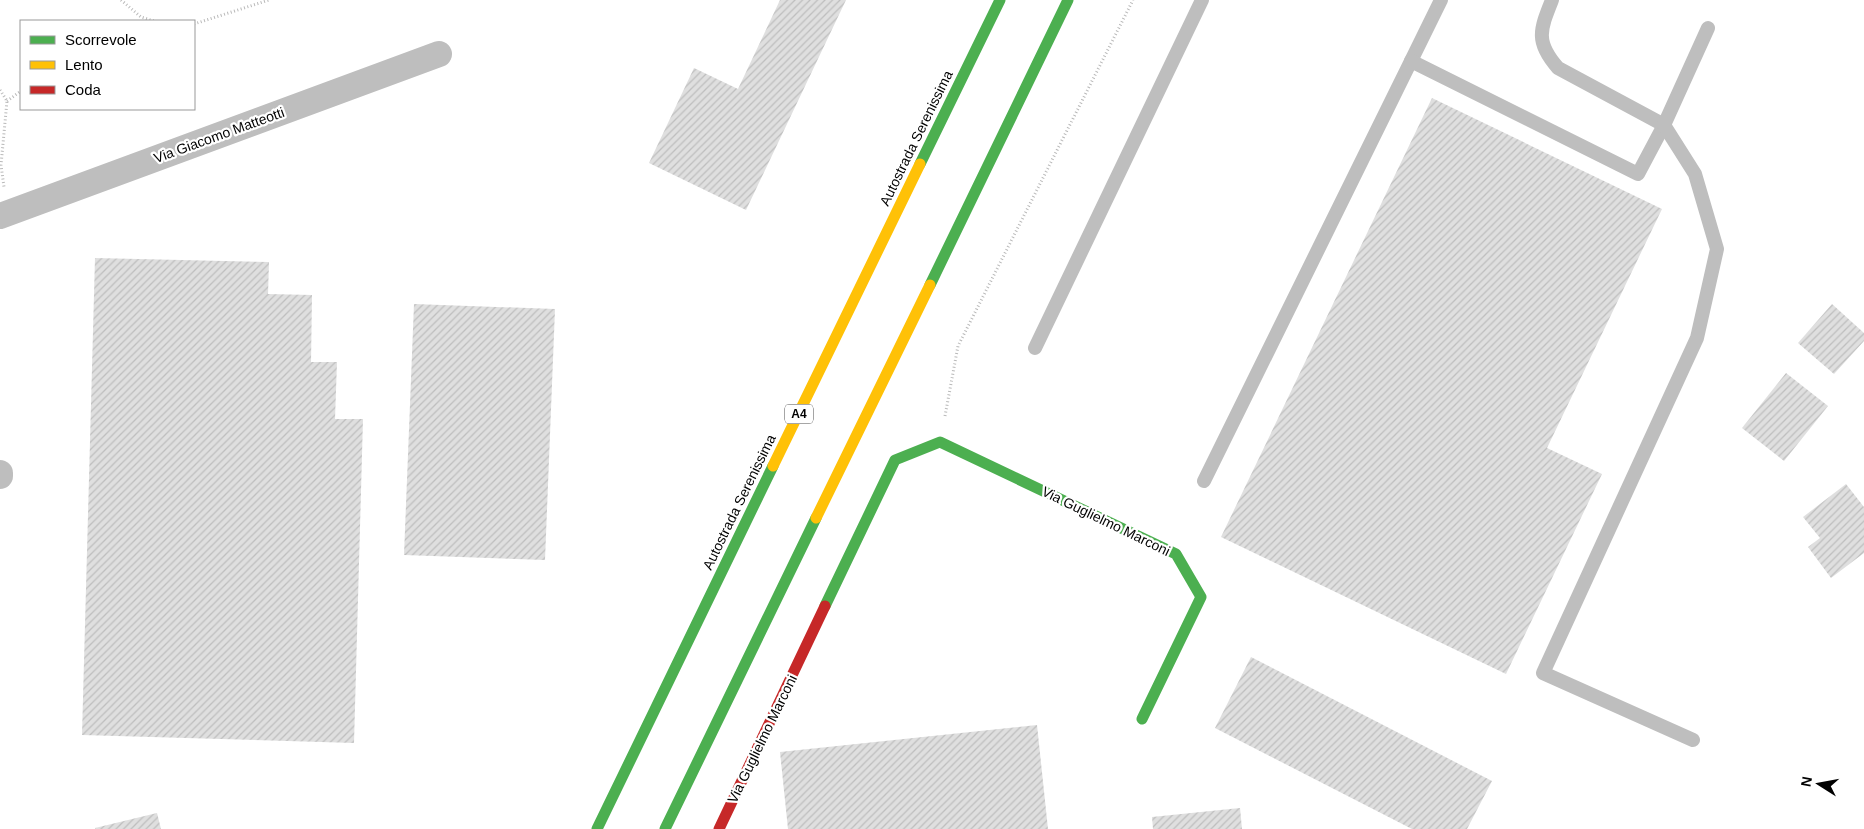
<svg xmlns="http://www.w3.org/2000/svg" width="1864" height="829" viewBox="0 0 1864 829" font-family="Arial,sans-serif">
<style>
.building{fill:url(#building-hatch)}
.lines{fill:none;stroke-linecap:round;stroke-linejoin:round}
.path{stroke:#b9b9b9;stroke-width:3;stroke-dasharray:1 2.5;stroke-linecap:butt}
.lane{stroke:#bebebe;stroke-width:14}
.street{stroke:#bebebe;stroke-width:26}
.fast{stroke:#4caf50;stroke-width:11}
.slow{stroke:#ffc107;stroke-width:11}
.jam{stroke:#c62828;stroke-width:11}
.labels{text-anchor:middle;dominant-baseline:central;stroke-width:4.5;stroke-linejoin:round;paint-order:stroke}
.shield{fill:#fff;stroke:#4c4c4c;stroke-width:1}
.shield-label{font-size:12px;font-weight:bold;fill:#000}
.street-label{font-size:14px;fill:#000;stroke:#fff}
</style>
<defs>
<pattern id="building-hatch" width="6" height="6" patternUnits="userSpaceOnUse" patternTransform="scale(1.25)"><rect width="6" height="6" fill="#dfdfdf"/><path d="M-1 1l2-2M0 6l6-6M5 7l2-2" fill="none" stroke="#bebebe"/></pattern>
</defs>
<rect width="100%" height="100%" fill="#fff"/>
<g class="building">
<path d="M780,0H846L746,210L649,163L694,68L738,89Z"/>
<path d="M1432,98L1662,209L1547,448L1602,474L1506,674L1221,537Z"/>
<path d="M95,258L269,262L268,294L312,295L311,362H337L335,419H363L354,743L82,735Z"/>
<path d="M414,304L555,309L545,560L404,555Z"/>
<path d="M1832,304L1864,333V341L1834,374L1798,343Z"/>
<path d="M1786,373L1828,406L1784,461L1742,428Z"/>
<path d="M1846,484L1864,507V553L1831,578L1808,547L1820,538L1803,517Z"/>
<path d="M1251,657L1492,781L1467,829H1412L1215,728Z"/>
<path d="M1037,725L1048,829H788L780,752Z"/>
<path d="M1240,808L1242,829H1153L1152,817Z"/>
<path d="M157,813L161,829H95V828Z"/>
</g>
<g class="lines">
<g class="path">
<path d="M121,0L141,17L154,21"/>
<path d="M194,24L269,0"/>
<path d="M0,90L7,101L1,165L4,187"/>
<path d="M7,101L21,91"/>
<path d="M945,416L958,346L1133,0"/>
</g>
<g class="lane">
<path d="M1411,61L1441,0"/>
<path d="M1035,348L1202,0"/>
<path d="M1204,481L1411,61L1638,174L1664,125L1558,68C1535,42 1540,30 1552,0"/>
<path d="M1693,740L1543,673L1697,338L1717,249L1695,174L1664,125L1708,28"/>
</g>
<g class="street">
<path d="M0,216L439,54"/>
<path d="M0,473V476"/>
</g>
<g class="fast">
<path d="M920,164L1000,0"/>
<path d="M930,285L1068,0"/>
<path d="M825,606L895,460L940,442L1176,554L1201,597L1142,719"/>
<path d="M597,829L773,466"/>
<path d="M665,829L816,518"/>
</g>
<g class="slow">
<path d="M773,466L920,164"/>
<path d="M816,518L930,285"/>
</g>
<path class="jam" d="M719,829L825,606"/>
</g>
<g class="labels">
<rect class="shield" x="785" y="404.5" width="28" height="19" rx="4"/>
<g class="shield-label">
<text x="799" y="414">A4</text>
</g>
<g class="street-label">
<text transform="translate(219 135) rotate(-20)">Via Giacomo Matteotti</text>
<text transform="translate(916 138) rotate(-64)">Autostrada Serenissima</text>
<text transform="translate(739 502) rotate(-64)">Autostrada Serenissima</text>
<text transform="translate(1106 521) rotate(26)">Via Guglielmo Marconi</text>
<text transform="translate(762 739) rotate(-64)">Via Guglielmo Marconi</text>
</g>
</g>
<rect x="20" y="20" width="175" height="90" fill="#ffffff" stroke="#999999"/>
<rect x="30" y="36" width="25" height="8" fill="#4caf50" stroke="#999999"/>
<text x="65" y="45" font-size="15" fill="#000000">Scorrevole</text>
<rect x="30" y="61" width="25" height="8" fill="#ffc107" stroke="#999999"/>
<text x="65" y="70" font-size="15" fill="#000000">Lento</text>
<rect x="30" y="86" width="25" height="8" fill="#c62828" stroke="#999999"/>
<text x="65" y="95" font-size="15" fill="#000000">Coda</text>
<g transform="translate(1819 784) rotate(281)" stroke="#ffffff" stroke-width="4" paint-order="stroke">
<path d="M0-4L9 19L0 12L-9 19Z" fill="#000000"/>
<text y="-8" font-size="14" font-weight="bold" text-anchor="middle" fill="#000000">N</text>
</g>
</svg>
